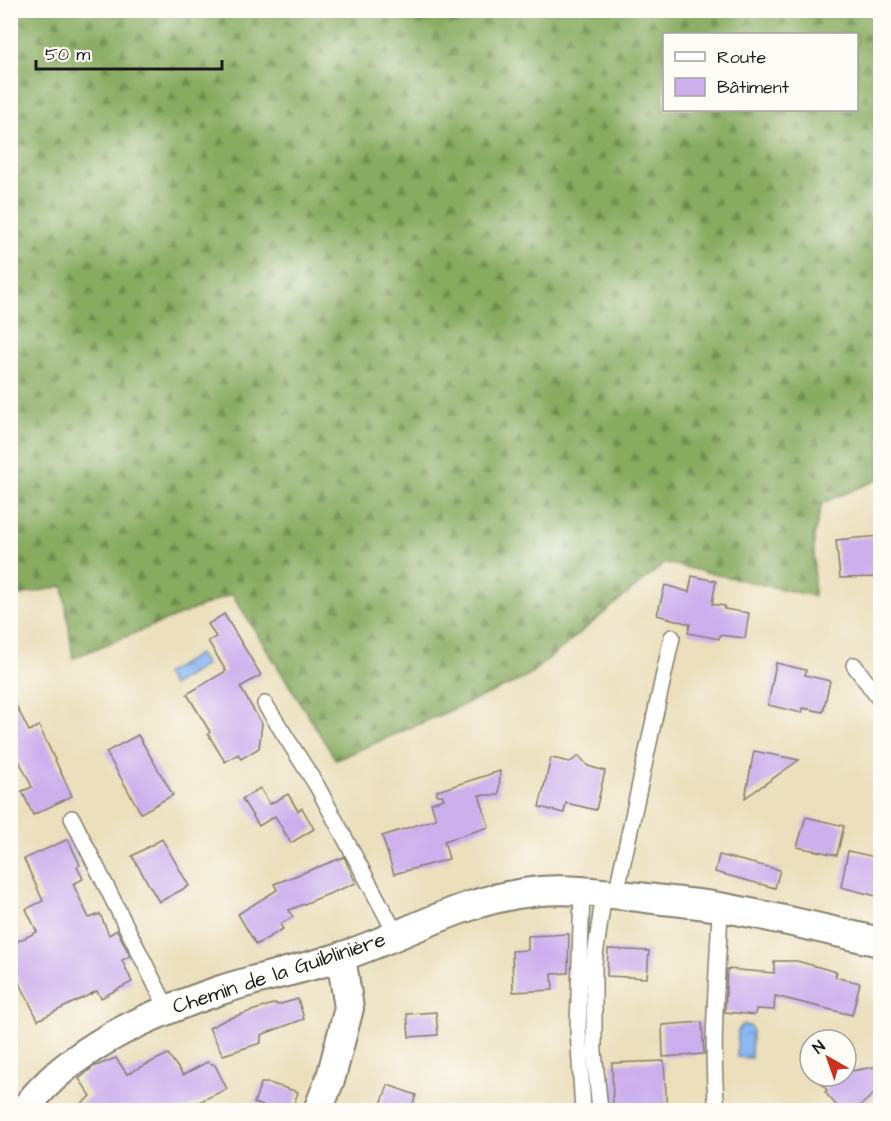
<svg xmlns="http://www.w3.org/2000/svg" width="891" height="1121" viewBox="0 0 891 1121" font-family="'Architects Daughter',sans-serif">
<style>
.forest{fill:url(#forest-firs);stroke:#52643e;stroke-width:1.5;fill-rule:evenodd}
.water{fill:url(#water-ripples);stroke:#526a88;stroke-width:1.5}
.building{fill:#ccafed}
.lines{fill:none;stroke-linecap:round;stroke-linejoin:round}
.service-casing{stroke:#847e6c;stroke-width:18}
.minor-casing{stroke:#847e6c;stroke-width:32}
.service{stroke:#fff;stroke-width:15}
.minor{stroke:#fff;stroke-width:28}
.labels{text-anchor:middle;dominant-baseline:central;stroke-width:4.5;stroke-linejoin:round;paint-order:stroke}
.street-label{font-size:21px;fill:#1c1c1c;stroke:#fdfcf7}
</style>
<defs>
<pattern id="forest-firs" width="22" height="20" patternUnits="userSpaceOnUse" patternTransform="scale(1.5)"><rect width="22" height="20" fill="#88ab60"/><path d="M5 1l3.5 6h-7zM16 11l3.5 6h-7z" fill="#6e8a4e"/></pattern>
<pattern id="water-ripples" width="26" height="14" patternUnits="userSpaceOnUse" patternTransform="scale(1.5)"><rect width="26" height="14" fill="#89b8f4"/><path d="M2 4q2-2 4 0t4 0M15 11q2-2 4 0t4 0" fill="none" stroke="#6f95c5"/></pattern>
</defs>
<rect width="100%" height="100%" fill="#fdfcf7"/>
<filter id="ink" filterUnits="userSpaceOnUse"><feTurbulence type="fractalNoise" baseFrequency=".0167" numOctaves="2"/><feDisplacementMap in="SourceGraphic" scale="12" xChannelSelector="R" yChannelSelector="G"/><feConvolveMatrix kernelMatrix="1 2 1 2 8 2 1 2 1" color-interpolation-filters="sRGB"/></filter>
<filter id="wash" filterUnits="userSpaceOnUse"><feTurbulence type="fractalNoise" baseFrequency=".008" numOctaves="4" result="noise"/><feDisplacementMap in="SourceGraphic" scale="24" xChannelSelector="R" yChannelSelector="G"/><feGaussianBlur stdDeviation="1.35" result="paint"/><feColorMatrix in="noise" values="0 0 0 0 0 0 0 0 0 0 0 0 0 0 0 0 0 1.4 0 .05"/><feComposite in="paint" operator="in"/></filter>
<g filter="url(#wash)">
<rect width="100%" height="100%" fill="#ebdfbc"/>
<path class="forest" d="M11,10L880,11V479L822,503L814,536V596L665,563L525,678L336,760L232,594L73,658L63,586L11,597ZM664,34H856V110H664Z"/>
<g class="water">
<path d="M199,654L206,665L172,686L165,674Z"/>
<path d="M742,1025L750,1026L752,1030L751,1058L737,1057L738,1031Z"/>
</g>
<g id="blocks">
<g class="building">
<path d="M880,536V577L840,578L836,540Z"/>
<path d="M692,576L716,581L712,604L725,606L724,609L749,613L745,638L720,635L719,639L688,633L690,624L657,615L665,585L689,592Z"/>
<path d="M224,614L261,675L240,687L262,724L259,748L241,759L238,754L225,762L208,734L210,732L187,694L226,671L208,641L216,637L208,624Z"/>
<path d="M776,663L806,670L805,675L830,681L823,712L803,708L802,713L768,705Z"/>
<path d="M10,693L29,731L39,726L72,796L33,815L22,791L32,787L10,742Z"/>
<path d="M138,735L173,795L141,813L106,752Z"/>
<path d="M754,751L799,760L745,798Z"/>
<path d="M579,756L588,766L605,771L596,810L566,803L564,813L539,807L551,758L570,762Z"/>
<path d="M500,771L499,795H479L489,827L444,841L449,859L394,874L382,836L436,819L431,803L444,799L442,795H437V791Z"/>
<path d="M260,788L270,804L288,794L298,811L302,808L314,829L291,843L275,816L259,826L242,799Z"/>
<path d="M806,817L844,826L837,855L797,847Z"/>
<path d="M68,839L80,865L77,867L83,879L73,884L89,918L100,914L109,935L117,930L130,956L122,960L132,982L101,998L97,991L38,1020L10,963V945L37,932L26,909L43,901L24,859Z"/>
<path d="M162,839L189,886L159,902L132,856Z"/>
<path d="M848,851L880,858V897L841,887Z"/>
<path d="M719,855L780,870L775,888L715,872Z"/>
<path d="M344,857L356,883L289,910L293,917L280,924L283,929L256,945L238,914L277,890L274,884Z"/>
<path d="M569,934L568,973L552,974L553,990L513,992L512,951L528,950V936Z"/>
<path d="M608,949L649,951L647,978L607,976Z"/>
<path d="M774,961H797L837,972L835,977L860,983L852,1015L775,996L774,1010L756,1009L755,1015L725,1012L727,969L774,973Z"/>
<path d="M298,999L304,1019L261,1035V1043L223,1055L209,1028L227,1019L276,1003L277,1005Z"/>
<path d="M436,1012L438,1035L409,1037L407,1014Z"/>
<path d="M702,1022L704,1054L663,1057L662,1025Z"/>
<path d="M168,1054L183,1075L207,1062L215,1065L227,1089L182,1110H73L91,1096L79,1079L93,1067L116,1058L127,1074Z"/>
<path d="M664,1061L667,1110H613L612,1063Z"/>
<path d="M880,1066V1089L855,1110H840L825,1092L827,1090L815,1076H846V1072Z"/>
<path d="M261,1083H269L298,1092L292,1110H276L254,1103Z"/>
<path d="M388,1085L416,1095L411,1110H379Z"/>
</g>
</g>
</g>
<g filter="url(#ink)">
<use href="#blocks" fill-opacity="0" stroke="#847e6c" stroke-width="1.5"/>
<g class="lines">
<defs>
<g id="service">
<path d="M854,665L880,700"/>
<path d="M265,704L317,786L396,934"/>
<path d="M72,818L168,1010"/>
<path d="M582,891L578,1030L583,1110"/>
<path d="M616,894L672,637"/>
<path d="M600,1110L594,1052V963L604,893"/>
<path d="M717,1110C710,1044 718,974 720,907"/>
</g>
<g id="minor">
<path d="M24,1110C71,1047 148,1015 221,990C260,977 301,970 340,957C410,934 464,898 540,891C576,888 611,894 646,898C670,901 694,903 719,907C772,916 827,930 880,942"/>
<path d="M318,1110L331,1077L349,1008L341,957"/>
</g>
</defs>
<use href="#service" class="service-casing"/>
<use href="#minor" class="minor-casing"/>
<use href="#service" class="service"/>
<use href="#minor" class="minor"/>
</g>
</g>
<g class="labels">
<g class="street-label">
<text transform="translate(279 973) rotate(-18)">Chemin de la Guiblinière</text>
</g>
</g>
<rect width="891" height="1121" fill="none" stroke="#fdfcf7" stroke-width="36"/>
<rect x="663" y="33" width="195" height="78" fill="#fdfcf7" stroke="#a3a29f" stroke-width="1.5"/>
<rect x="675" y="52" width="30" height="9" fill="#ffffff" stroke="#a3a29f" stroke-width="1.5"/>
<text x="717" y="63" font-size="18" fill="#1c1c1c">Route</text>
<rect x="675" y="78" width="30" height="18" fill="#ccafed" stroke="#a3a29f" stroke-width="1.5"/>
<text x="717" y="93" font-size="18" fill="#1c1c1c">Bâtiment</text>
<g transform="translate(828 1058) rotate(320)"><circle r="28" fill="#fdfcf7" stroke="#a3a29f" stroke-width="1.5"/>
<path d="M0-4.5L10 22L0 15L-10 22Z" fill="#c8321e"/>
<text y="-9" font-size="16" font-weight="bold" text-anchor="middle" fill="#1c1c1c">N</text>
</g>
<path d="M36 60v9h186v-9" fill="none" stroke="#1c1c1c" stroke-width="3"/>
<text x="45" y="60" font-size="18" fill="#1c1c1c" stroke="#fdfcf7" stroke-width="4.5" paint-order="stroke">50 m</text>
</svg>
